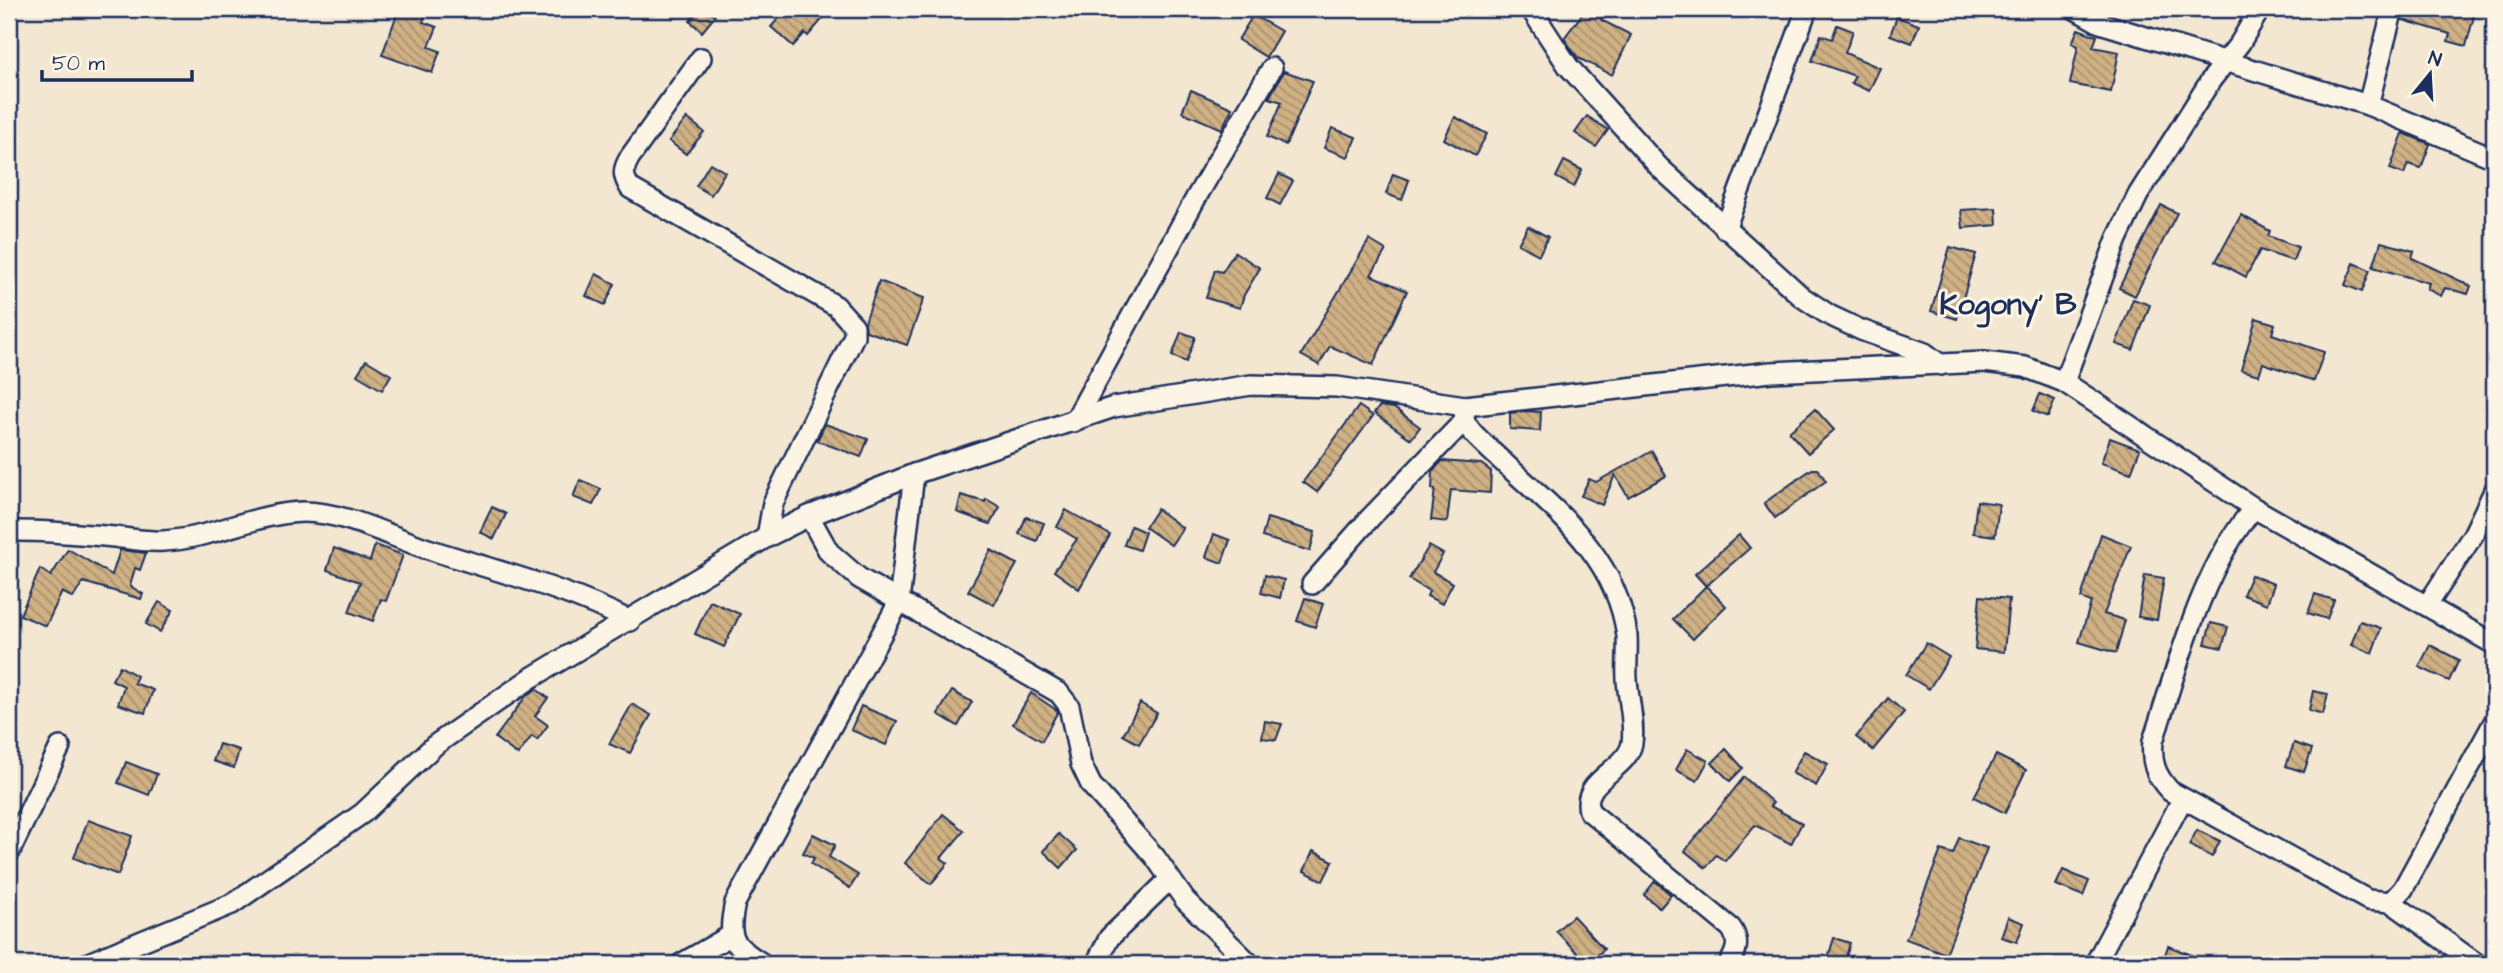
<svg xmlns="http://www.w3.org/2000/svg" width="2503" height="973" viewBox="0 0 2503 973" font-family="'Architects Daughter',sans-serif">
<style>
.building{fill:url(#building-back-hatch);stroke:#1b2f5e;stroke-width:2}
.lines{fill:none;stroke-linecap:round;stroke-linejoin:round}
.street-casing{stroke:#1b2f5e;stroke-width:24}
.street{stroke:#fcf5e5;stroke-width:19}
.labels{text-anchor:middle;dominant-baseline:central;stroke-width:6;stroke-linejoin:round;paint-order:stroke}
.district-label{font-size:30px;font-weight:bold;fill:#1b2f5e;stroke:#fcf5e5}
</style>
<defs>
<pattern id="building-back-hatch" width="6" height="6" patternUnits="userSpaceOnUse" patternTransform="scale(1.75)"><rect width="6" height="6" fill="#d0b184"/><path d="M-1 5l2 2M0 0l6 6M5-1l2 2" fill="none" stroke="#a8906f"/></pattern>
</defs>
<rect width="100%" height="100%" fill="#f3e7d2"/>
<filter id="ink" filterUnits="userSpaceOnUse"><feTurbulence type="fractalNoise" baseFrequency=".0143" numOctaves="2"/><feDisplacementMap in="SourceGraphic" scale="14" xChannelSelector="R" yChannelSelector="G"/><feConvolveMatrix kernelMatrix="1 2 1 2 8 2 1 2 1" color-interpolation-filters="sRGB"/></filter>
<g filter="url(#ink)">
<g class="building">
<path d="M399,9H427L423,22L437,27L429,47L440,51L432,73L382,55Z"/>
<path d="M700,9H707L715,16L702,32L690,21Z"/>
<path d="M787,9H831L808,36L805,33L793,46L771,27Z"/>
<path d="M1586,9H1609L1601,20L1631,35L1612,75L1578,58L1564,38Z"/>
<path d="M2405,9H2450L2474,16L2466,46L2448,41L2450,34L2403,20Z"/>
<path d="M1253,15L1281,31L1266,57L1238,40Z"/>
<path d="M1897,17L1919,25L1912,43L1890,35Z"/>
<path d="M1837,25L1853,31L1845,53L1880,68L1869,91L1851,83L1855,76L1812,61L1821,35L1832,39Z"/>
<path d="M2078,29L2097,36L2093,47L2119,52L2111,92L2070,84L2078,46L2072,43Z"/>
<path d="M1284,71L1313,81L1286,145L1267,137L1282,102L1269,98Z"/>
<path d="M1191,90L1232,108L1222,129L1182,112Z"/>
<path d="M1587,116L1608,130L1596,147L1575,133Z"/>
<path d="M1455,117L1487,134L1475,156L1444,139Z"/>
<path d="M687,118L704,132L686,154L669,141Z"/>
<path d="M1332,128L1356,137L1348,157L1324,148Z"/>
<path d="M2403,133L2430,144L2421,168L2408,164L2404,174L2390,169Z"/>
<path d="M1564,161L1582,170L1574,187L1556,177Z"/>
<path d="M710,163L725,172L711,195L696,186Z"/>
<path d="M1279,174L1293,181L1280,205L1267,198Z"/>
<path d="M1393,174L1409,180L1402,200L1386,194Z"/>
<path d="M2161,205L2177,213L2135,296L2119,288Z"/>
<path d="M1996,208L1997,225L1963,228L1961,210Z"/>
<path d="M2241,215L2270,231L2268,236L2298,247L2293,261L2260,250L2246,277L2216,261Z"/>
<path d="M1528,226L1548,237L1539,255L1518,244Z"/>
<path d="M1369,240L1386,250L1371,275L1407,291L1373,365L1330,346L1319,365L1301,355Z"/>
<path d="M2381,242L2414,251L2412,258L2471,286L2468,294L2445,288L2441,296L2427,289L2429,283L2373,267Z"/>
<path d="M1950,247L1976,254L1957,319L1931,311Z"/>
<path d="M1235,252L1260,268L1244,295L1240,308L1206,298L1215,270L1222,272Z"/>
<path d="M2354,263L2370,270L2362,292L2345,285Z"/>
<path d="M596,274L615,284L605,305L586,296Z"/>
<path d="M879,281L924,298L907,345L866,331L865,322Z"/>
<path d="M2133,299L2150,305L2133,350L2116,344Z"/>
<path d="M2256,318L2275,324L2272,334L2324,352L2314,381L2263,363L2259,375L2241,370Z"/>
<path d="M1181,332L1195,337L1186,362L1172,356Z"/>
<path d="M366,360L391,375L382,390L357,375Z"/>
<path d="M2040,394L2055,400L2048,417L2033,411Z"/>
<path d="M1359,406L1373,416L1317,492L1303,482Z"/>
<path d="M1380,406L1394,408L1420,427L1411,439L1374,413Z"/>
<path d="M1815,409L1834,430L1808,453L1789,432Z"/>
<path d="M1527,411L1541,412L1540,431L1510,429V413Z"/>
<path d="M825,424L868,439L861,457L817,441Z"/>
<path d="M2110,438L2140,449L2131,473L2101,463Z"/>
<path d="M1652,451L1666,476L1628,497L1615,475L1602,505L1581,496L1589,479L1596,482Z"/>
<path d="M1442,461L1481,464L1491,471L1490,493L1451,490L1447,522L1431,520L1435,489H1432L1433,471Z"/>
<path d="M1812,469H1818L1826,481L1775,518L1764,503Z"/>
<path d="M580,480L601,489L593,505L573,497Z"/>
<path d="M961,495L985,502L986,499L1000,507L990,524L957,512Z"/>
<path d="M1977,501L1999,504L1995,536L1973,533Z"/>
<path d="M492,507L506,514L494,539L480,532Z"/>
<path d="M1157,509L1183,528L1171,545L1145,527Z"/>
<path d="M1066,510L1110,535L1079,589L1054,571L1077,539L1057,527Z"/>
<path d="M1026,517L1044,523L1037,541L1019,534Z"/>
<path d="M1267,518L1315,532L1310,551L1262,537Z"/>
<path d="M1131,526L1145,532L1139,550L1124,545Z"/>
<path d="M1214,534L1230,540L1222,563L1206,557Z"/>
<path d="M2101,534L2131,546L2104,614L2125,620L2116,653L2079,642L2091,602L2081,598Z"/>
<path d="M1739,535L1750,548L1706,586L1695,574Z"/>
<path d="M375,545L403,555L386,601L381,599L373,621L349,612L360,582L327,570L334,548L370,561Z"/>
<path d="M1429,546L1443,554L1433,572L1453,583L1442,604L1427,596L1429,591L1409,579Z"/>
<path d="M68,549L112,575L120,550L146,553L140,570L135,568L130,586L143,594L141,599L83,582L73,598L62,592L46,626L20,615L40,569L51,576Z"/>
<path d="M991,550L1017,564L994,605L968,591Z"/>
<path d="M1265,575L1284,580L1280,598L1261,593Z"/>
<path d="M2145,575L2164,578L2157,620L2138,617Z"/>
<path d="M2251,575L2274,584L2267,604L2243,595Z"/>
<path d="M1706,586L1726,606L1693,639L1673,619Z"/>
<path d="M2315,594L2334,600L2327,619L2308,613Z"/>
<path d="M1980,596L2009,599L2004,652L1975,649Z"/>
<path d="M1305,598L1323,604L1315,627L1297,621Z"/>
<path d="M710,601L740,614L724,647L695,634Z"/>
<path d="M159,602L173,610L160,632L146,624Z"/>
<path d="M2360,621L2381,628L2372,653L2351,645Z"/>
<path d="M2211,623L2228,627L2222,648L2205,644Z"/>
<path d="M1926,643L1949,657L1929,689L1906,675Z"/>
<path d="M2430,645L2459,660L2449,681L2419,667Z"/>
<path d="M120,666L137,676L134,683L153,690L145,713L118,704L124,686L112,680Z"/>
<path d="M536,689L548,698L535,716L548,725L537,740L532,736L518,755L495,738L526,696Z"/>
<path d="M952,691L972,702L958,726L938,714Z"/>
<path d="M2313,691L2328,694L2323,714L2309,710Z"/>
<path d="M1031,693L1058,711L1042,741L1013,724Z"/>
<path d="M1888,698L1904,712L1873,750L1856,737Z"/>
<path d="M1140,703L1157,713L1139,744L1123,735Z"/>
<path d="M632,704L651,715L630,753L609,744Z"/>
<path d="M861,706L897,721L886,745L851,730Z"/>
<path d="M1265,721L1282,724L1276,740L1262,738Z"/>
<path d="M2294,743L2312,749L2304,772L2286,766Z"/>
<path d="M219,744L239,750L234,768L213,761Z"/>
<path d="M1687,749L1708,761L1697,781L1676,770Z"/>
<path d="M1726,749L1743,768L1730,781L1712,763Z"/>
<path d="M1804,751L1828,764L1816,786L1792,773Z"/>
<path d="M1996,755L2026,770L2005,813L1974,797Z"/>
<path d="M126,762L157,774L149,795L118,783Z"/>
<path d="M1744,777L1773,803L1770,806L1802,823L1791,844L1755,825L1725,861L1716,855L1706,868L1685,851Z"/>
<path d="M943,814L964,831L941,858L948,863L931,884L905,863Z"/>
<path d="M88,820L132,836L118,875L74,858Z"/>
<path d="M2197,830L2220,841L2212,857L2189,845Z"/>
<path d="M813,834L835,845L829,857L858,875L850,888L811,864L814,858L803,853Z"/>
<path d="M1059,834L1077,850L1061,868L1043,851Z"/>
<path d="M1959,838L1987,848L1946,954L1906,939L1941,850L1953,854Z"/>
<path d="M1313,851L1333,861L1323,881L1304,871Z"/>
<path d="M2063,870L2089,881L2083,896L2056,885Z"/>
<path d="M1655,881L1671,895L1660,908L1644,895Z"/>
<path d="M1573,916L1604,949L1588,964L1556,931Z"/>
<path d="M2008,917L2024,923L2017,942L2001,937Z"/>
<path d="M1834,938L1850,943L1844,964H1826Z"/>
<path d="M2168,946L2213,963V964H2162Z"/>
</g>
<g class="lines">
<defs>
<g id="street">
<path d="M1531,9L1568,66L1660,168L1802,297L1829,315L1861,330L1925,353L1941,365"/>
<path d="M2075,9L2100,23L2368,105L2494,158"/>
<path d="M701,58L630,157C623,169 622,175 630,188L836,306L854,326V336L773,503L767,537"/>
<path d="M2368,105L2393,9"/>
<path d="M1725,229L1807,9"/>
<path d="M2064,382L2117,239L2138,195L2211,80L2240,43L2260,9"/>
<path d="M1465,406L1464,421L1472,432C1532,495 1615,542 1627,636C1628,650 1626,665 1627,679C1628,699 1635,723 1632,743C1627,771 1581,779 1589,811L1731,928C1740,941 1737,951 1729,964"/>
<path d="M1074,422L1197,196L1272,68"/>
<path d="M2254,508C2201,569 2178,666 2153,741C2151,762 2155,775 2170,791L2368,900L2391,902L2403,889L2494,722"/>
<path d="M809,516L829,552L859,578L1059,693L1069,706L1081,764L1091,785L1155,857L1185,900L1250,964"/>
<path d="M9,531C45,530 79,534 115,537C130,539 147,542 163,541C211,539 256,513 303,512C344,512 387,535 425,548C495,571 564,587 630,621"/>
<path d="M1312,584L1370,518L1464,421"/>
<path d="M2428,604L2473,535L2494,491"/>
<path d="M9,853L60,747"/>
<path d="M2391,902L2477,964"/>
<path d="M86,964L232,904L363,813L435,745L531,678L767,537L809,516L914,474L1114,407L1251,385L1337,387L1465,406L1771,372L1984,362L2025,367L2064,382L2254,508L2494,644"/>
<path d="M681,964L728,937L732,940"/>
<path d="M763,964C732,945 727,939 735,903L899,602L914,474"/>
<path d="M1096,964L1109,938L1170,879"/>
<path d="M2095,964L2182,800"/>
</g>
</defs>
<use href="#street" class="street-casing"/>
<use href="#street" class="street"/>
</g>
</g>
<g class="labels">
<g class="district-label">
<text x="2008" y="305">Kogony' B</text>
</g>
</g>
<rect width="2503" height="973" fill="none" stroke="#fcf5e5" stroke-width="35"/>
<rect x="18" y="18" width="2468" height="938" fill="none" stroke="#1b2f5e" stroke-width="2.5" filter="url(#ink)"/>
<g transform="translate(2430 74) rotate(18)" stroke="#fcf5e5" stroke-width="5" paint-order="stroke">
<path d="M0-5L12 26L0 18L-12 26Z" fill="#1b2f5e"/>
<text y="-10" font-size="19" font-weight="bold" text-anchor="middle" fill="#1b2f5e">N</text>
</g>
<path d="M42 70v10h150v-10" fill="none" stroke="#1b2f5e" stroke-width="3.5"/>
<text x="52" y="70" font-size="21" fill="#1b2f5e" stroke="#fcf5e5" stroke-width="5" paint-order="stroke">50 m</text>
</svg>
